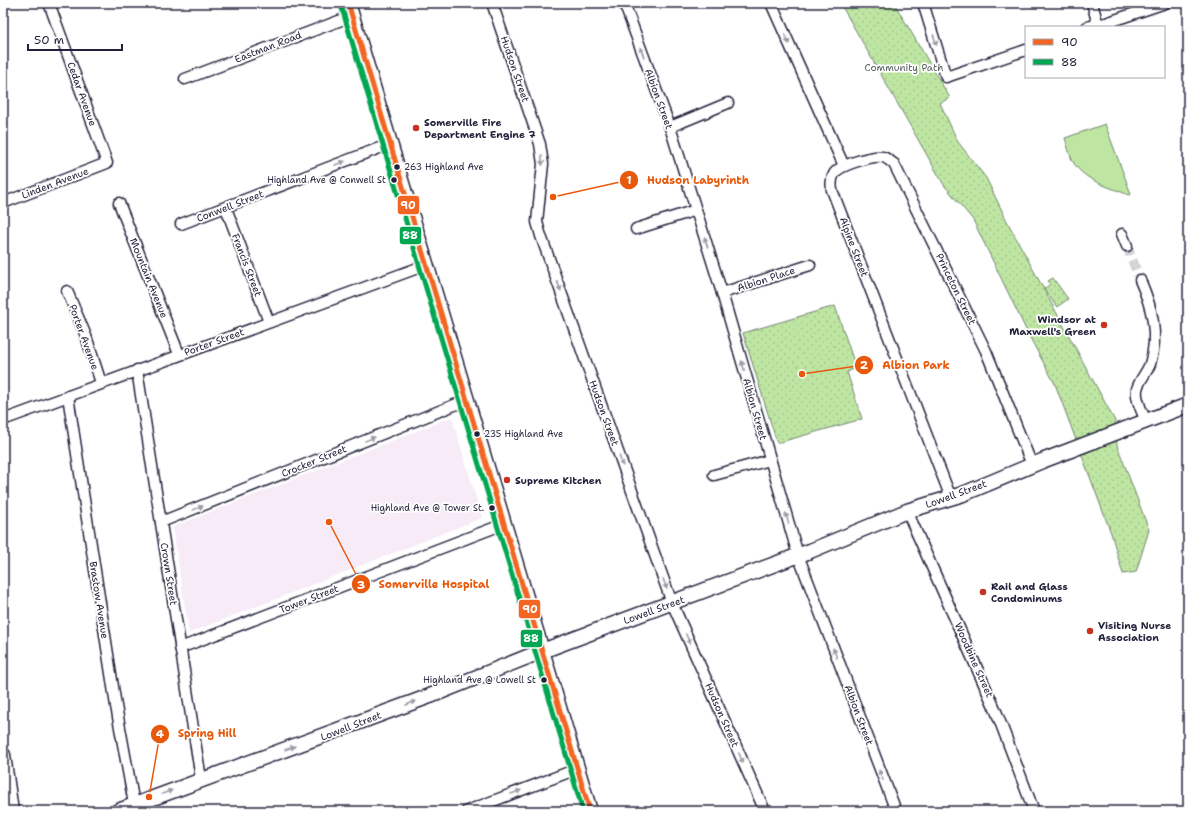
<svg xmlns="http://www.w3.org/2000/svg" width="1191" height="814" viewBox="0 0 1191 814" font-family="'Shantell Sans',sans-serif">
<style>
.built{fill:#f6ebf7}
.grass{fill:#bee6a2;stroke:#70846e}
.park{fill:url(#park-dots);stroke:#70846e}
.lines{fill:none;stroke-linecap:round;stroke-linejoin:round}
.street-tunnel{stroke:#d3d3d8;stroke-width:10;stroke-dasharray:10 5;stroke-linecap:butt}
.street-casing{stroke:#22223b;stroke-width:13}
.secondary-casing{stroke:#22223b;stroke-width:17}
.street{stroke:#fff;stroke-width:10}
.secondary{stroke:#fff;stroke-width:14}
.bus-1-casing{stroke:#fff;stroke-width:8}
.bus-2-casing{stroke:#fff;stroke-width:8}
.bus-1{stroke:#f26522;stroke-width:5}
.bus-2{stroke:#00a651;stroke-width:5}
.oneway{fill:#9c9ca7}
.poi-dot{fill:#c8321e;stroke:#fff;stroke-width:1.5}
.bus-dot{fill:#22223b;stroke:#fff;stroke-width:1.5}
.labels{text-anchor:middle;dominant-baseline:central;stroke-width:3.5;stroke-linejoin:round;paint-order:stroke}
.bus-label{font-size:9px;fill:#22223b;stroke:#fff;text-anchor:end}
.street-label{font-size:10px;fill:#22223b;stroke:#fff}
.park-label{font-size:10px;fill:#515d5a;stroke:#fff}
.poi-label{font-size:10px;font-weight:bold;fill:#22223b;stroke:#fff;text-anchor:start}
.leader{fill:none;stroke:#e8590c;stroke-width:1.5}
.callout-dot{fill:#e8590c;stroke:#fff;stroke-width:1.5}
.mark-label{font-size:12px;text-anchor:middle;font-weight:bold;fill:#fff}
.callout-label{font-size:11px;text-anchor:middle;font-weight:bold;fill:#e8590c;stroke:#fff;stroke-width:3.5;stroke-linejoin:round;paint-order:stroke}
.line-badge{stroke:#fff;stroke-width:1.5}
.badge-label{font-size:11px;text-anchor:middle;font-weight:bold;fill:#fff}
</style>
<defs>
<pattern id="park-dots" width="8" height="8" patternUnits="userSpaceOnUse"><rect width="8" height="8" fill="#bee6a2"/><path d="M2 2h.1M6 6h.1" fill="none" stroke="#a3c58c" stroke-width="1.8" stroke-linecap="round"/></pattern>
</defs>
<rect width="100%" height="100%" fill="#fff"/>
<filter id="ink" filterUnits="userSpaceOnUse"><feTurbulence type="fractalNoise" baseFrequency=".025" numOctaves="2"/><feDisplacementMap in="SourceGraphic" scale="8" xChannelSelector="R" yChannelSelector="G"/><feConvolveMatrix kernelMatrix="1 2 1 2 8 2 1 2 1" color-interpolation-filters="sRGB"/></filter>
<g filter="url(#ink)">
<path class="built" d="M452,417L482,518L189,633L173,528L175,526Z"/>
<path class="grass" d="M1105,124L1131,194L1129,195C1110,187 1087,182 1075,165C1070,158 1068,147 1065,138Z"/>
<g class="park">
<path d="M840,3H894L950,98L940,103L958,142L986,178L1008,223L1115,421L1117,445L1149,530L1136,572L1123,574L1111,533L1055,384L1029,336L973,220L944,185Z"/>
<path d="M1053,278L1068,299L1057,307L1044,289L1050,284L1048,281Z"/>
<path d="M835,306L856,368L847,372L862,419L777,443L743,333Z"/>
</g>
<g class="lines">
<path class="street-tunnel" d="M1127,246L1140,280"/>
<defs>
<g id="street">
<path d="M492,3L540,144L543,164L537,222L541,236L672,603L765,811"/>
<path d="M624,3L670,127L722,293L798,555L896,811"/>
<path d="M771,3L844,166"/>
<path d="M923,3L946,77L1026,50"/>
<path d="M1092,3L1098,25"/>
<path d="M1087,27L1106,23L1165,3"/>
<path d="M185,79L352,16"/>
<path d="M670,127L728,103"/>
<path d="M3,203L107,163L49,3"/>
<path d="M119,203L179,354"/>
<path d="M226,208L269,322"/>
<path d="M181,224L390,144"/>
<path d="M636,229L696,210"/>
<path d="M1122,234L1127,246"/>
<path d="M1140,280C1152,307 1159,335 1150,364C1147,372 1139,381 1137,389C1135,399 1143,413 1146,422"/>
<path d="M67,291L86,336L101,383"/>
<path d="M722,293L810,265"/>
<path d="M137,370L201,779"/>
<path d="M68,396L116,706L134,804"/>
<path d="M3,420L426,265"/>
<path d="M714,475L770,460"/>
<path d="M951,498L832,190C831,184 831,179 834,174C839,165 873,155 883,157C887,158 891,162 894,164L986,351L1032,465"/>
<path d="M907,511L996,711L1034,811"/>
<path d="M161,522L467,400"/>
<path d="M180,648L504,524"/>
<path d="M467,811L577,769"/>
</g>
<g id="secondary">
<path d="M348,3L590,811"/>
<path d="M3,755L11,811"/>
<path d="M118,811L430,696L542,651L810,551L907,511L963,494L1042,461L1188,405"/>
</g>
</defs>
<use href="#street" class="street-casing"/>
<use href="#secondary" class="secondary-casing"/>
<use href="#street" class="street"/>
<use href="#secondary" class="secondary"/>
<defs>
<path id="bus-1" d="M348,3L590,811"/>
<path id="bus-2" d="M341,5L583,811"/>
</defs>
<use href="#bus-1" class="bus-1-casing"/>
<use href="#bus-2" class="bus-2-casing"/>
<use href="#bus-1" class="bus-1"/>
<use href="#bus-2" class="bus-2"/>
</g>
<defs><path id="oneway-solid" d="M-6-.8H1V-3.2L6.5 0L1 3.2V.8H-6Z"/></defs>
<g class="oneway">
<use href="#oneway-solid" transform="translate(787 39) rotate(66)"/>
<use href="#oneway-solid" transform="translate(935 40) rotate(72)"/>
<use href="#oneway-solid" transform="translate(642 52) rotate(-110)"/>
<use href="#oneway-solid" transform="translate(542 160) rotate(86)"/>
<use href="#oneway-solid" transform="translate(340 163) rotate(-21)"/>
<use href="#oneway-solid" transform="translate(706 242) rotate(-107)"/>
<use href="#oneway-solid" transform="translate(559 286) rotate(70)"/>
<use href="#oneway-solid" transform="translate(743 366) rotate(-106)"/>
<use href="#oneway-solid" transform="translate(370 439) rotate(-22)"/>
<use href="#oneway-solid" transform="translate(621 461) rotate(70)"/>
<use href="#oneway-solid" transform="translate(198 508) rotate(-22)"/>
<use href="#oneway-solid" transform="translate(787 518) rotate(-106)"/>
<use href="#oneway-solid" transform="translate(665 584) rotate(70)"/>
<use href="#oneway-solid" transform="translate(688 639) rotate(66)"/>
<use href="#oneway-solid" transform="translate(835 653) rotate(-111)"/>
<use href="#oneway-solid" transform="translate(411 703) rotate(-21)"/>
<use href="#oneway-solid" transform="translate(290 748) rotate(-20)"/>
<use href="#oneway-solid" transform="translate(741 758) rotate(66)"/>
<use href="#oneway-solid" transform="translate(881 775) rotate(-111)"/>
<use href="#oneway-solid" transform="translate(167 792) rotate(-21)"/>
<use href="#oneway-solid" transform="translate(516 792) rotate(-21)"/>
</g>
</g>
<g class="poi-dot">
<circle cx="416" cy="128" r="4"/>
<circle cx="1104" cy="325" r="4"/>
<circle cx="507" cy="480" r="4"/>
<circle cx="983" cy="592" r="4"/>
<circle cx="1090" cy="631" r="4"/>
</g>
<g class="bus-dot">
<circle cx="397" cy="167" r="3.5"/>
<circle cx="394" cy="180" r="3.5"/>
<circle cx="477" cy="434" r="3.5"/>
<circle cx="492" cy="508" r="3.5"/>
<circle cx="544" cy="680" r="3.5"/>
</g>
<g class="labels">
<g class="bus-label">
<text x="404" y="167" text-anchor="start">263 Highland Ave</text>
<text x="386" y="180">Highland Ave @ Conwell St</text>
<text x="484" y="434" text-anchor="start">235 Highland Ave</text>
<text x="484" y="508">Highland Ave @ Tower St.</text>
<text x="536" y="680">Highland Ave @ Lowell St</text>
</g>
<g class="street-label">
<text transform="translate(268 47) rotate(-21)">Eastman Road</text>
<text transform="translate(515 69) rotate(71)">Hudson Street</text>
<text transform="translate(82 94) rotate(70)">Cedar Avenue</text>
<text transform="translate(659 99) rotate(70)">Albion Street</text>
<text transform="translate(55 183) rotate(-21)">Linden Avenue</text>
<text transform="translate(230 206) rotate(-21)">Conwell Street</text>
<text transform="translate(854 247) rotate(69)">Alpine Street</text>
<text transform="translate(247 265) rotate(69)">Francis Street</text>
<text transform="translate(149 278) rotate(68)">Mountain Avenue</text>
<text transform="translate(766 279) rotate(-18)">Albion Place</text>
<text transform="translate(956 289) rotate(64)">Princeton Street</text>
<text transform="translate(84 337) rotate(70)">Porter Avenue</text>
<text transform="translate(214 342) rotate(-20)">Porter Street</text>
<text transform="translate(755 409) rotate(74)">Albion Street</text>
<text transform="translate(604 413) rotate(70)">Hudson Street</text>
<text transform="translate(314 461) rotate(-22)">Crocker Street</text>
<text transform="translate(956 494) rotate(-20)">Lowell Street</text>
<text transform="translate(169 574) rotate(81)">Crown Street</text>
<text transform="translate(309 599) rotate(-21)">Tower Street</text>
<text transform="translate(99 600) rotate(81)">Brastow Avenue</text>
<text transform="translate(654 610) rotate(-20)">Lowell Street</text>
<text transform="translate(974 660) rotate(66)">Woodbine Street</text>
<text transform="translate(722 715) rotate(66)">Hudson Street</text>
<text transform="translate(859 715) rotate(69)">Albion Street</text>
<text transform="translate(351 726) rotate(-21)">Lowell Street</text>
</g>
<g class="park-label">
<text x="904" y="67">Community Path</text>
</g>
<g class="poi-label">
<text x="424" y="122">Somerville Fire<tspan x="424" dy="12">Department Engine 7</tspan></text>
<text x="1096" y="319" text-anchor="end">Windsor at<tspan x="1096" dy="12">Maxwell's Green</tspan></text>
<text x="515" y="480">Supreme Kitchen</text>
<text x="991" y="586">Rail and Glass<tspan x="991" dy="12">Condominums</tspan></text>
<text x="1098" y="625">Visiting Nurse<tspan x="1098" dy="12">Association</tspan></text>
</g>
</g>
<path class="leader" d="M553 197L629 180M802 374L864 365M329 522L361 584M149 797L160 734"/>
<g class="callout-dot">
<circle cx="553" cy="197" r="4"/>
<circle cx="802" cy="374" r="4"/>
<circle cx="329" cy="522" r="4"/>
<circle cx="149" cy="797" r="4"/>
<circle cx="629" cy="180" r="10"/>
<circle cx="864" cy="365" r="10"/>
<circle cx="361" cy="584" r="10"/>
<circle cx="160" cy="734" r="10"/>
</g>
<g class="mark-label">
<text x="629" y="184">1</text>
<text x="864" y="369">2</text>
<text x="361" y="589">3</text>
<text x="160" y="738">4</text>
</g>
<g class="callout-label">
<text x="698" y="184">Hudson Labyrinth</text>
<text x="916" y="369">Albion Park</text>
<text x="434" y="588">Somerville Hospital</text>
<text x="207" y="737">Spring Hill</text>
</g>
<g class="line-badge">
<rect x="397" y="195" width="23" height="20" rx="4" fill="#f26522"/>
<rect x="399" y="226" width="23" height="19" rx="4" fill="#00a651"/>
<rect x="518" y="599" width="23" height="20" rx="4" fill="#f26522"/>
<rect x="520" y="629" width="23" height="19" rx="4" fill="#00a651"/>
</g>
<g class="badge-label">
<text x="408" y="209">90</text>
<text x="410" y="239">88</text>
<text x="530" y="613">90</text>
<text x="531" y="642">88</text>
</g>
<rect width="1191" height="814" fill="none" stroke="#fff" stroke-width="16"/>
<rect x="8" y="8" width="1175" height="798" fill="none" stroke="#22223b" stroke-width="1.5" filter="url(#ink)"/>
<rect x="1025" y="26" width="140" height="52" fill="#ffffff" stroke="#a7a7b1"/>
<rect x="1033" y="39" width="20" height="6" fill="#f26522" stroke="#a7a7b1"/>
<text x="1061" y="46" font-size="12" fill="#22223b">90</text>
<rect x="1033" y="59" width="20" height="6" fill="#00a651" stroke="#a7a7b1"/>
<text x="1061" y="66" font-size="12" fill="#22223b">88</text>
<path d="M28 44v6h94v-6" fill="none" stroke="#22223b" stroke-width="2"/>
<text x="34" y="44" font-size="12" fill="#22223b" stroke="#ffffff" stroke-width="3" paint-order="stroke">50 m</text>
</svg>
